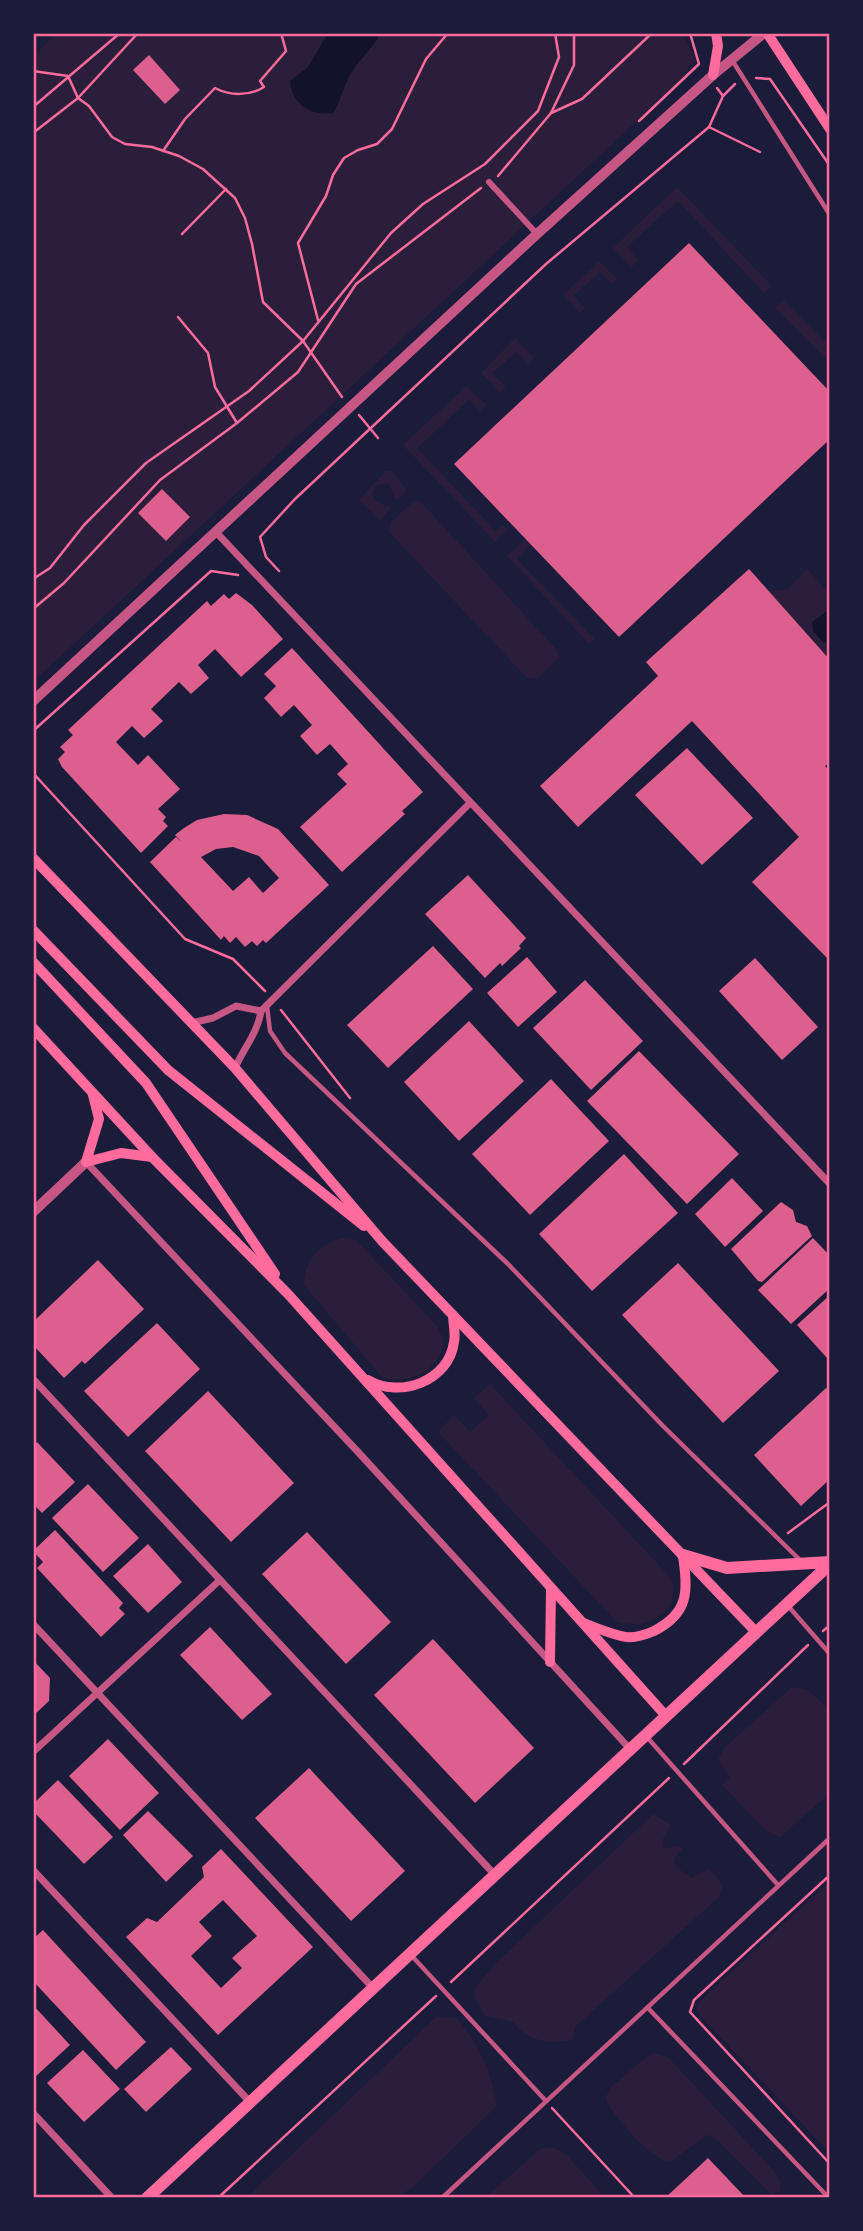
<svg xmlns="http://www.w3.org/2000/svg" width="863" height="2231" viewBox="0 0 863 2231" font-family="'Public Sans',sans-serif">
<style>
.green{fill:#2a1e3b}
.water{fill:#12122b}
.building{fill:#dd5f8e;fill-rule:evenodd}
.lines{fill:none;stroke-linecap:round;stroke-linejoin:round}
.path{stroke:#ff6b9d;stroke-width:2.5}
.service{stroke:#c65784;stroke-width:4.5}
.pedestrian{stroke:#c65784;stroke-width:6}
.minor{stroke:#c65784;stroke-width:7}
.tertiary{stroke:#c65784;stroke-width:10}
.secondary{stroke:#ff6b9d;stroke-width:10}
.primary{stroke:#ff6b9d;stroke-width:12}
.neatline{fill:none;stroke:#ff6b9d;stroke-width:2.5}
</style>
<rect width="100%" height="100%" fill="#1b1b3a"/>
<g class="green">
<path d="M57,33H682L696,59L680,81L33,682V56Z"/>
<path d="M677,187L772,286L764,293L678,201L627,247L638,260L632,267L613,248Z"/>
<path d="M599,261L617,279L612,284L600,272L574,296L585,308L580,313L563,295Z"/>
<path d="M784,300L830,346V363L775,308Z"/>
<path d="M515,338L534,358L528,364L516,352L493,373L506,387L500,393L481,373Z"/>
<path d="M466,386L486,405L480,411L469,400L417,448L496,531L503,525L508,530L495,542L403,445Z"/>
<path d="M386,471H392L407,490L396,501L389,483L376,486L373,491L374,500L391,508L380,520L359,500Z"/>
<path d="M415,500L422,503L557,650L559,658L537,679L526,677L389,532L390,523Z"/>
<path d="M525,539L531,545L517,559L595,639L589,644L507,556Z"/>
<path d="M807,569L830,594V660L768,591L788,589Z"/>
<path d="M347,1237L356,1240L436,1325L444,1340C442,1370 406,1387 382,1377L304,1285C303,1259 323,1241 347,1237Z"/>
<path d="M490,1384L670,1577C685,1612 644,1632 616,1621L438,1432L454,1415L470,1432L489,1415L474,1398Z"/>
<path d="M792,1687L806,1689L830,1709V1793L780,1837L766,1831L722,1785L730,1777L718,1760L724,1748Z"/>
<path d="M653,1814L671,1825L663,1839L664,1849L678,1845L683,1848L674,1860L676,1867L692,1878L709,1868L723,1885L719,1897L575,2027L572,2040C549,2045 527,2041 513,2022L485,2016L475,1998V1988L495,1964Z"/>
<path d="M830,1881V2153L700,2016L697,2008L700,2001Z"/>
<path d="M436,2017L457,2018C481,2050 490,2067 497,2106L414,2186L397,2198H246Z"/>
<path d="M656,2053L669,2058L775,2172L781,2183L780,2192L771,2194L715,2138L707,2135L670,2162C649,2159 615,2117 605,2099L610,2088L650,2054Z"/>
<path d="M553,2147L567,2155L605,2198H485L541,2148Z"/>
</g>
<g class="water">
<path d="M328,33H381C372,50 354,64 347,81C342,92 340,102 333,113C311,116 292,105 290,81L308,67Z"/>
<path d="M830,609V641L824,643L813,631L812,622Z"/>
</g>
<g class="building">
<path d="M149,55L180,90L165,104L133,70Z"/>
<path d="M689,243L830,392V439L619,637L454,464Z"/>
<path d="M162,489L190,517L166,541L138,513Z"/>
<path d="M749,569L830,660V762L825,766L830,772V961L752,882L799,837L692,721L578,827L540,786L658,676L646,662Z"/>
<path d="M236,593L252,605L283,639L241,677L215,649L198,665L209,678L191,694L179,682L151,709L163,721L144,738L132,726L116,742L138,765L148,755L180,789L158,809L166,817L163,821L168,826L141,853L62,767L58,759L65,752L60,747L73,735L68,730L207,601L211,606L224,594L229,599Z"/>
<path d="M292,648L423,792L402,811L405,814L342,872L300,827L347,784L337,774L348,764L330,744L317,755L300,736L312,725L294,705L281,717L264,698L276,686L264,674Z"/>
<path d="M687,748L753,818L702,865L635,795Z"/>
<path d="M224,814L247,815L278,829L329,885L266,943L263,940L257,946L252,941L245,947L236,937L230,943L224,936L221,940L150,862L176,837L182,842L175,835L184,828L197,820ZM233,847L259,856L279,878L263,893L249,877L233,891L201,857L216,849Z"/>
<path d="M468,875L526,938L519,946L521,948L502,966L500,963L485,978L425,914Z"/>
<path d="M433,946L473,989L388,1068L347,1025Z"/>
<path d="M527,957L557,992L518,1027L487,993Z"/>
<path d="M755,958L818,1027L782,1060L719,991Z"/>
<path d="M585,980L643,1041L591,1090L533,1028Z"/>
<path d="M469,1021L524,1081L459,1141L404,1082Z"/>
<path d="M639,1051L739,1154L687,1204L587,1101Z"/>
<path d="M551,1079L609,1141L530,1215L472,1154Z"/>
<path d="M624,1154L678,1213L592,1291L539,1234Z"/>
<path d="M732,1178L763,1211L725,1247L695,1214Z"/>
<path d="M781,1202L793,1210L796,1222L807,1226L812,1236L762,1282L758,1281L731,1249Z"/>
<path d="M813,1238L830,1256V1288L791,1324L758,1290Z"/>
<path d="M98,1260L144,1309L85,1364L82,1361L64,1378L33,1345V1322Z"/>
<path d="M678,1263L779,1371L723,1423L622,1315Z"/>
<path d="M830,1295V1358L828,1359L797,1325Z"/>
<path d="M157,1323L200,1369L128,1437L84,1391Z"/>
<path d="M826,1388L830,1392V1479L801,1506L754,1455Z"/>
<path d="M208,1391L294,1483L231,1542L145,1451Z"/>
<path d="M37,1442L75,1482L42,1513L33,1504V1446Z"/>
<path d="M88,1484L139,1538L103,1572L52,1518Z"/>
<path d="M55,1530L123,1603L119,1608L125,1614L101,1637L37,1568L43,1562L33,1551Z"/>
<path d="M307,1532L391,1622L346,1664L262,1574Z"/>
<path d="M148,1544L182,1582L148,1613L113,1576Z"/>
<path d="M210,1627L272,1694L242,1720L180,1655Z"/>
<path d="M433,1639L534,1748L475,1803L374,1695Z"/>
<path d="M33,1660L50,1678L49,1701L33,1716Z"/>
<path d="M108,1739L159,1793L120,1830L69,1776Z"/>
<path d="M309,1768L405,1871L351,1921L255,1818Z"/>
<path d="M58,1780L113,1837L84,1864L33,1811V1804Z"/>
<path d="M148,1811L193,1856L166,1882L123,1835Z"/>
<path d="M221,1849L313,1947L218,2035L126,1937L147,1918L157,1922L204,1877L202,1867ZM223,1900L257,1936L232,1958L242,1968L221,1988L191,1956L212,1936L199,1922Z"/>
<path d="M43,1930L146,2042L116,2070L33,1981V1939Z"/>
<path d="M33,2005L70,2045L35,2077L33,2076Z"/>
<path d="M171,2047L192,2069L146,2112L124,2089Z"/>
<path d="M83,2050L120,2089L84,2122L47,2083Z"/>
<path d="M708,2158L746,2198H665Z"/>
</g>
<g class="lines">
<g class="path">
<path d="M33,71L68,76L78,98L89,106L112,137L125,144L152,147L179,156L203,169L235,198L245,218L252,244L263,302L303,341L342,397"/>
<path d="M756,78L770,79L830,166"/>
<path d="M717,88L723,96L735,84"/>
<path d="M33,107L120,33"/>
<path d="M551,113L582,99L652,33"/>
<path d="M639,121L699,64L690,33"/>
<path d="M709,127L723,96"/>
<path d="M33,133L78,98L138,33"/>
<path d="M163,151L185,119L215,88C230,96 250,96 264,87L260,81L286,51L281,33"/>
<path d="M498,176L551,113L574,65V33"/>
<path d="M182,234L226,189"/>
<path d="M178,317L208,353L215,387L237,423"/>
<path d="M318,320L298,243L326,196L333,175L344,158L358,150L377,144L392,129L426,59L448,33"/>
<path d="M359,415L378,438"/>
<path d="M279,571L266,557L260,537L295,499L546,264L709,127L760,152"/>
<path d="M33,579L50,568L84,525L146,463L249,391L303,341L391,233L423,204L485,164L538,111L559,57L555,33"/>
<path d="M33,609L64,583L160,480L237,423L298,372L356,284L481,188"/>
<path d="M33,731L211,571L238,575"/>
<path d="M33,773L185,939L233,959L265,991"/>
<path d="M281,1010L350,1098"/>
<path d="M788,1533L830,1502"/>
<path d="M823,1631L830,1625"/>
<path d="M684,1764L808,1645"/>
<path d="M830,1875L694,2000L690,2012L830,2164"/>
<path d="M451,1982L669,1778"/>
<path d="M552,2108L635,2198"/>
<path d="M218,2198L436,1996"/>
</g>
<g class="service">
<path d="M732,60L830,215"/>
<path d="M267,1006L270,1031L285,1053L508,1264L663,1426L800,1560"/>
<path d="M789,1607L830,1654"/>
<path d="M646,1736L778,1885"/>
<path d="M411,1955L545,2100"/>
<path d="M648,2008L829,2198"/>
<path d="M442,2198L830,1838"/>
</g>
<path class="pedestrian" d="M489,182L537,234"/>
<g class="minor">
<path d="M215,531L830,1184"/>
<path d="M191,1023L213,1018L236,1006L261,1011"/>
<path d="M235,1068C244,1048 258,1032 261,1011L470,803"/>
<path d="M86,1162L359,1453L630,1749"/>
<path d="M33,1379L495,1875"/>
<path d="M33,1624L373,1988"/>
<path d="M33,1752L220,1580"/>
<path d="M33,1870L250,2102"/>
<path d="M33,2113L112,2198"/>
</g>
<g class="tertiary">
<path d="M33,701L537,234L713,75L764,33"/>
<path d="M33,1212L86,1162"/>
</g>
<g class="secondary">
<path d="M767,33L830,129"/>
<path d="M713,75L718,46L716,33"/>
<path d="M33,858L235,1068L382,1241L756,1632"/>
<path d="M33,930L168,1070L364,1226"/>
<path d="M33,962L146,1083L275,1274"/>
<path d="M33,1028L152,1157L288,1294L666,1716"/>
<path d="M86,1162L99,1119L93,1095"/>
<path d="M86,1162L121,1153L152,1157"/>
<path d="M368,1380C400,1399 449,1381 454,1342C456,1334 453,1323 453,1315"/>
<path d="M584,1623C596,1628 609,1633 621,1636C631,1639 645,1635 654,1631C689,1613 688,1592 683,1556"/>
<path d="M550,1662L551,1588"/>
</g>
<g class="primary">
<path d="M683,1555L727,1568L830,1562"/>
<path d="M147,2198L830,1564"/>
</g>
</g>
<rect width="863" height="2231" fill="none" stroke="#1b1b3a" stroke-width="70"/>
<rect x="35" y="35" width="793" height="2161" class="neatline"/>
</svg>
